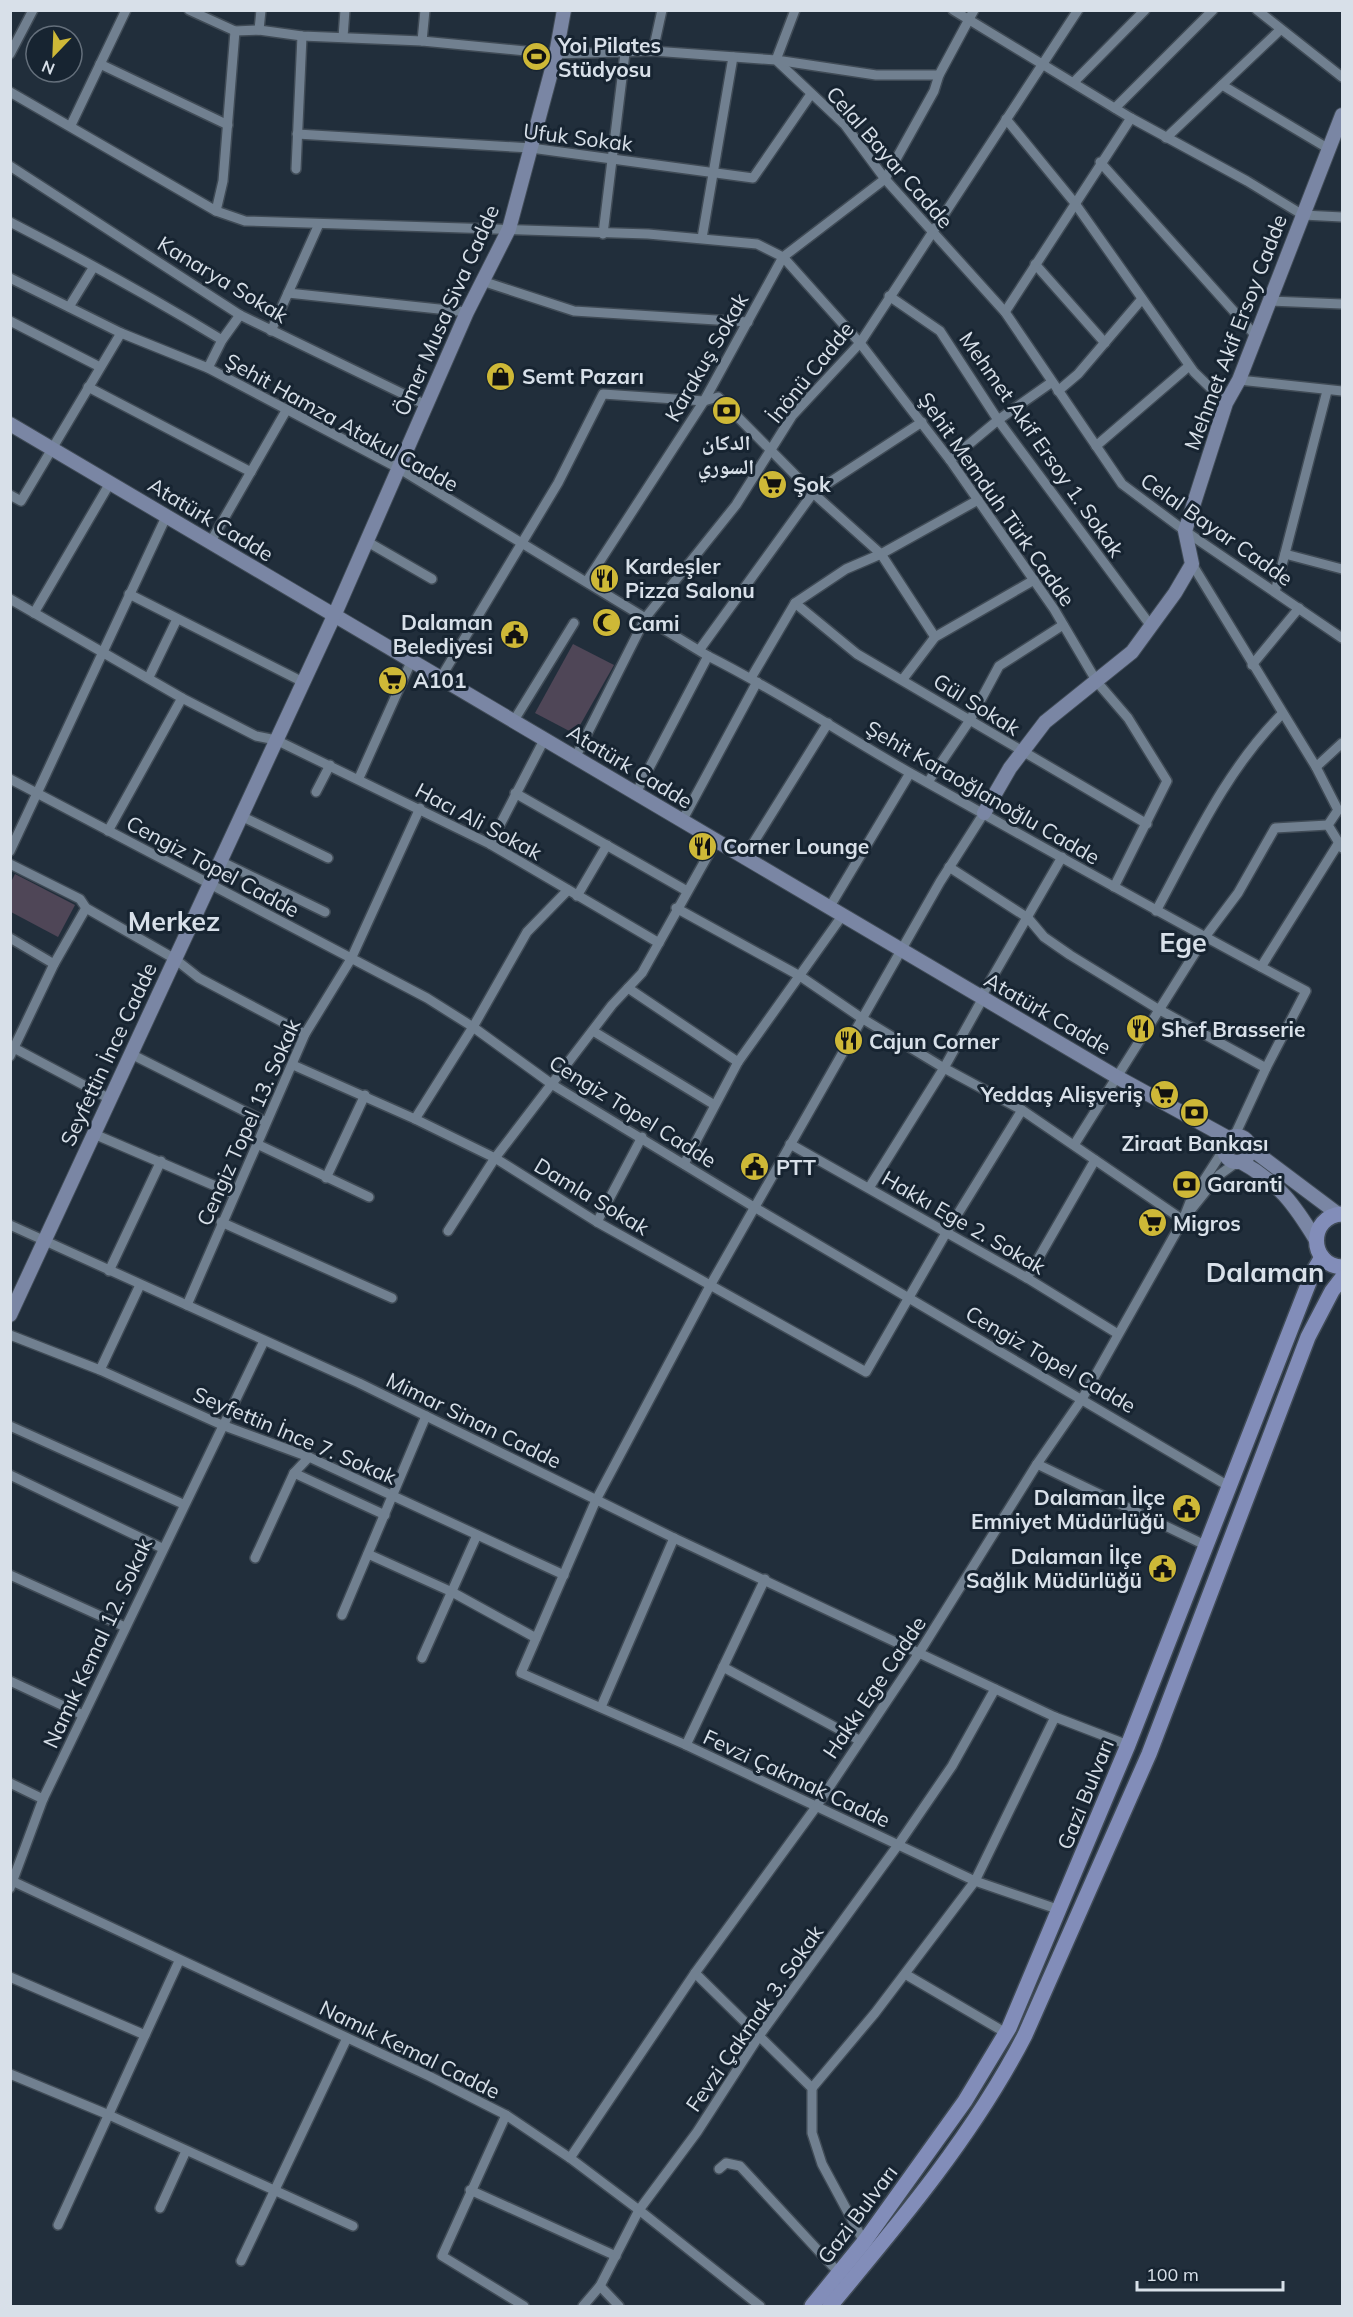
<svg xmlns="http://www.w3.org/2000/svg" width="1353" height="2317" viewBox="0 0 1353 2317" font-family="Mulish,'Noto Naskh Arabic',sans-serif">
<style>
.green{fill:#4f4657}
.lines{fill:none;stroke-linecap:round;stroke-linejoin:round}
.street-casing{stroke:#404b56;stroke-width:12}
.secondary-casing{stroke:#404b56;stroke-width:16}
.primary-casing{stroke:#404b56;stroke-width:18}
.street{stroke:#718090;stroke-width:9}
.secondary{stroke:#7a86a4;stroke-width:14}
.primary{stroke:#828db9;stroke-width:15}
.labels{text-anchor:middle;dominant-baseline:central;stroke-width:6;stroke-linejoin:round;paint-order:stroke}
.poi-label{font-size:21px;font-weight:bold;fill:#d8e0e9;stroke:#172431;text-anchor:start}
.street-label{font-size:21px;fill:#d8e0e9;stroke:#172431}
.district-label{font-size:27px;font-weight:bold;fill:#d8e0e9;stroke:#172431}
</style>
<rect width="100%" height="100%" fill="#212e3b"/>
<g class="green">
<path d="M573,644L614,665L575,734L535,713Z"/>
<path d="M15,874L75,905L58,937L11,912V882Z"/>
</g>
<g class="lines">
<defs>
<g id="street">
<path d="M189,10L235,31L259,30L302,36L422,41L556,54L653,51L776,60L845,125L885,179L1005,312L1122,484L1185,531L1342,638"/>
<path d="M795,10L776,60L876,75H939L974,10"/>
<path d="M953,10L1131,118L1247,181L1303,215L1342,217"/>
<path d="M1257,10L1342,77"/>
<path d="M259,30L261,10"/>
<path d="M343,37L345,10"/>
<path d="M422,41L425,10"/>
<path d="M653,51L662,10"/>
<path d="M10,54L33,10"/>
<path d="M100,64L228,125"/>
<path d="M1074,82L1145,10"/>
<path d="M1222,85L1329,149"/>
<path d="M10,92L216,211L245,221L648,234L757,244L783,257L860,343L950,460L1054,609L1097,682L1128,718L1167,781L1114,887"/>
<path d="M1115,108L1213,10"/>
<path d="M1006,119L1074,202L1194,372L1226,403"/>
<path d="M71,125L126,10"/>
<path d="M297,134L531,148L753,178L811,94"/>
<path d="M1166,138L1280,30"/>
<path d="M1100,162L1256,336"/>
<path d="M10,166L240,315L426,405"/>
<path d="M296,169L302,36"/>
<path d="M216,211L223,181L235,31"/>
<path d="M10,222C82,259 153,298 222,340"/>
<path d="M603,234L625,53"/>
<path d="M702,238L733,57"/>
<path d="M1035,264L1105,343"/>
<path d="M10,278L121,333L208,368L398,468L708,656C778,691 844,735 912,774C1043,847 1173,921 1306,991L1266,1068L1234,1137"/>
<path d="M482,281L574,311L748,322"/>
<path d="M288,293L467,312"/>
<path d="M889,296L940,331L998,420L1151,626"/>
<path d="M1270,301L1342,304"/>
<path d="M69,307L93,268"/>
<path d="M1005,312L1131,118"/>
<path d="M10,321L100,367"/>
<path d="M271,331L319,224"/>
<path d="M208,368L222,340L240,315"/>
<path d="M1239,380L1342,391"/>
<path d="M88,387L251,472"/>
<path d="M1058,391L1078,374L1142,299"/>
<path d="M1096,446L1189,366"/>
<path d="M950,460L998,420L1052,382"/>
<path d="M10,495L21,501L121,333"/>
<path d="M366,541L432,579"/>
<path d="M210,543L287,409"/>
<path d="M1285,554L1342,569"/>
<path d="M1192,564L1316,767L1338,810L1328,825L1342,848"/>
<path d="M587,581L704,401L783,257L885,179L934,91L939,75"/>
<path d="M1275,592L1327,391"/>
<path d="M129,594L303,682"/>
<path d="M10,599L182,698L256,736L276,740L490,844L659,943"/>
<path d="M795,603L857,654L1147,824"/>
<path d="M34,613L110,483"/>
<path d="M700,649L813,493L922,422"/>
<path d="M1252,665L1299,608"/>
<path d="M149,677L177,619"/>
<path d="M751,678L795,603L846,569L881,554L978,500"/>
<path d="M440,679L558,483L603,394L704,401L718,397L813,493L881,554L935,637"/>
<path d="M903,679L935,637L1034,580"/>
<path d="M513,722L574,623"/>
<path d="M575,758L646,617L736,505L792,416L860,343L1078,10"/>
<path d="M1316,767L1342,743"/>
<path d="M359,778L411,662"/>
<path d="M10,779L427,998L473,1027L553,1085L754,1207L1230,1487"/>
<path d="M928,782L970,720L999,666L1063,625"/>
<path d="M316,792L330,765"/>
<path d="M515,793L687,891"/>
<path d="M636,793L708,656"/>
<path d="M984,813L940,882L711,1284L596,1500L521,1673L686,1745L975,1881L1060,1910"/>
<path d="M241,816L328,858"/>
<path d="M682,821L757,682"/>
<path d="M108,831L182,698"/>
<path d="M490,844L544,740"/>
<path d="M10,851L166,517"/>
<path d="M744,858L828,723"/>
<path d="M220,861L325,912"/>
<path d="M10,864L80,899L86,908L175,959L199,978L305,1034"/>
<path d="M949,867L1028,918L1044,937L1070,955L1158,1009L1266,1068"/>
<path d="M577,896L607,845"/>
<path d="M676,908L800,976L863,1019L944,1068L1022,1110L1183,1220"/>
<path d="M829,908L910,773"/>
<path d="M1156,911C1193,843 1226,770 1282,714"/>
<path d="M10,938L54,964"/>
<path d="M1261,967L1338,844"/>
<path d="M628,988L738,1062"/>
<path d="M981,997L1062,857"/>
<path d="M593,1031L713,1104"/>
<path d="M14,1048L110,1099"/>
<path d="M131,1054L266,1122"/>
<path d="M10,1056L54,964L86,908"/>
<path d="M293,1065L415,1119L495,1158L597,1222L866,1372L946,1233L1022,1110"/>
<path d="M415,1119L473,1027L527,932L568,890"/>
<path d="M94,1134L234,1194"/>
<path d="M790,1144L1027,1278L1118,1334"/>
<path d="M259,1145L369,1197"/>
<path d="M1074,1145L1205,937L1238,893L1275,828L1328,825"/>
<path d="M684,1164L738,1062L842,916"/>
<path d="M326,1178L365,1095"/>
<path d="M869,1188L944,1068L983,998"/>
<path d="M1186,1216L1219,1175L1237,1162"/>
<path d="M221,1222L392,1298"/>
<path d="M597,1222L642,1137"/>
<path d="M10,1225L359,1383L674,1538L1055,1717L1128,1745"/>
<path d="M448,1231L495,1158L612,1005L642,973L716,841"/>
<path d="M109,1271L161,1161"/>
<path d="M1027,1278L1095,1160"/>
<path d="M187,1305L305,1034L351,959L420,808"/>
<path d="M10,1335L100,1370L222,1425L309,1457L564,1575"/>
<path d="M100,1370L140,1285"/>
<path d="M10,1426L183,1504"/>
<path d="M1037,1464L1207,1546"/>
<path d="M294,1473L385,1515"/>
<path d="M10,1475L162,1548"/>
<path d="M368,1554L452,1592L536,1638"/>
<path d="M255,1558L294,1473L309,1457"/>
<path d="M10,1575L125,1627"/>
<path d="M342,1615L426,1416"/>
<path d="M422,1658L477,1535"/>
<path d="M723,1667L859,1740"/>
<path d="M10,1681L83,1715"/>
<path d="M601,1707L674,1538"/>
<path d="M686,1745L765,1579"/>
<path d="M10,1783L43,1799"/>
<path d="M10,1880L429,2076L506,2115L570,2158L639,2210L760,2306"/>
<path d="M10,1888L43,1799L264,1341"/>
<path d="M695,1973L812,2088V2133L822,2164L864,2242"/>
<path d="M905,1974L1006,2033"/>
<path d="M10,1977L145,2035"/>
<path d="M10,2074L109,2115L353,2226"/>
<path d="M812,2088L875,2013L975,1881L1055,1717"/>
<path d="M506,2115L442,2256L524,2306"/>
<path d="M570,2158L695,1973L816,1807L919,1653L1037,1464L1082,1399L1183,1220L1190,1202L1224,1149"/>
<path d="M719,2169L726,2163L740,2166L839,2273"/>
<path d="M470,2190L616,2256"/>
<path d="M160,2208L186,2151"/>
<path d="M58,2225L179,1961"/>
<path d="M241,2261L347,2038"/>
<path d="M600,2286L619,2306"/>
<path d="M583,2306L600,2286L639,2210L697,2132L759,2036L898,1845L952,1766L995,1689"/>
</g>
<g id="secondary">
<path d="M10,424L1117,1077L1230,1139"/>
<path d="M984,813L1010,768L1045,722L1132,652L1175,593L1192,564L1185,531L1226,403L1239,380L1342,115"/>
<circle cx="1237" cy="1149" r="13"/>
<path d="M1250,1148L1338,1214"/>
<path d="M1241,1162C1279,1183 1294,1204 1316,1240"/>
<path d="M10,1315L334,616L467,312L509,229L556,54L564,10"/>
</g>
<g id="primary">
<path d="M1342,1214C1308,1216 1308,1265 1342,1267"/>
<path d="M812,2306L864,2242L965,2101L1009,2028L1128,1745L1313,1272L1322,1257"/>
<path d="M830,2306C901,2221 974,2134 1025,2035L1149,1754L1308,1337L1332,1291L1342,1278"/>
</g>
</defs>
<use href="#street" class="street-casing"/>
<use href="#secondary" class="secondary-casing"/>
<use href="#primary" class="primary-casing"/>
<use href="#street" class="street"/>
<use href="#secondary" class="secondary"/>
<use href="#primary" class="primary"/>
</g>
<defs>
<symbol id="stadium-disc" viewBox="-11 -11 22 22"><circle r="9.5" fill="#ceb837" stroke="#172431"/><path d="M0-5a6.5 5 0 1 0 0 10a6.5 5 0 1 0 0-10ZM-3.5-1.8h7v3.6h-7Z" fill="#111"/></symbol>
<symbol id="shop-disc" viewBox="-11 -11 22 22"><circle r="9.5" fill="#ceb837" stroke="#172431"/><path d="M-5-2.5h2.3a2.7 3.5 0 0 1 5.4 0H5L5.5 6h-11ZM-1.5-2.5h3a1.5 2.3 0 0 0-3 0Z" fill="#111"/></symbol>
<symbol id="bank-disc" viewBox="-11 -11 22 22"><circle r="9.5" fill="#ceb837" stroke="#172431"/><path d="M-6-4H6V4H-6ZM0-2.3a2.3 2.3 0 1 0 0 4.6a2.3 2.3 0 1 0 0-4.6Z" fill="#111"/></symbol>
<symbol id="supermarket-disc" viewBox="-11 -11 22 22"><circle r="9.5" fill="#ceb837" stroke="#172431"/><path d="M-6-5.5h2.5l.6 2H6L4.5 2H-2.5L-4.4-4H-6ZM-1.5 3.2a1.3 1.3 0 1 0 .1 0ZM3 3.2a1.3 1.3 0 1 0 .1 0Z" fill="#111"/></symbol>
<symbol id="restaurant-disc" viewBox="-11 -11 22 22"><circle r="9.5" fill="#ceb837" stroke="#172431"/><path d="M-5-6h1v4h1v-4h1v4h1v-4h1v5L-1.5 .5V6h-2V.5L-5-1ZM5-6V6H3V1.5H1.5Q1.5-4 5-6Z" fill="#111"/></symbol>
<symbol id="mosque-disc" viewBox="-11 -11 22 22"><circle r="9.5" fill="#ceb837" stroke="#172431"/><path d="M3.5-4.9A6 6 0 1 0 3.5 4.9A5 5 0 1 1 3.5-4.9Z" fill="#111"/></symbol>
<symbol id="civic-disc" viewBox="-11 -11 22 22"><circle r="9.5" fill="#ceb837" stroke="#172431"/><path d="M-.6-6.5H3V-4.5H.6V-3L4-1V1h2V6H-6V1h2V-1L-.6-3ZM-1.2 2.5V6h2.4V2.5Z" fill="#111"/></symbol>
</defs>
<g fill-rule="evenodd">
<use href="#stadium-disc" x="520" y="40" width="33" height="33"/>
<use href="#shop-disc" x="484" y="360" width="33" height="33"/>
<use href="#bank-disc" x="710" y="394" width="33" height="33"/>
<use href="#supermarket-disc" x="756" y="468" width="33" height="33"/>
<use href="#restaurant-disc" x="588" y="562" width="33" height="33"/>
<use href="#mosque-disc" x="590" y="606" width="33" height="33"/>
<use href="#civic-disc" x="498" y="618" width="33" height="33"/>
<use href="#supermarket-disc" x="376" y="664" width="33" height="33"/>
<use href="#restaurant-disc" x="686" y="830" width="33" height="33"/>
<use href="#restaurant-disc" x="1124" y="1012" width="33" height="33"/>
<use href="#restaurant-disc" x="832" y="1024" width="33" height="33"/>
<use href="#supermarket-disc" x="1148" y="1078" width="33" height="33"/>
<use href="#bank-disc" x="1178" y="1096" width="33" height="33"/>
<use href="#civic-disc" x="738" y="1150" width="33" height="33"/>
<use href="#bank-disc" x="1170" y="1168" width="33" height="33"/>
<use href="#supermarket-disc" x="1136" y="1206" width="33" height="33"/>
<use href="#civic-disc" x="1170" y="1492" width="33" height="33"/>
<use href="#civic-disc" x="1146" y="1552" width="33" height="33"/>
</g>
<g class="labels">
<g class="poi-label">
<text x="558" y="45">Yoi Pilates<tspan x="558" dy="24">Stüdyosu</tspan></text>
<text x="522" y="376">Semt Pazarı</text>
<text x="726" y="442" text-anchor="middle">الدكان<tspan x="726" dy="24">السوري</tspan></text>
<text x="793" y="484">Şok</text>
<text x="625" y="566">Kardeşler<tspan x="625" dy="24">Pizza Salonu</tspan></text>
<text x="493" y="622" text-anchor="end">Dalaman<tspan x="493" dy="24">Belediyesi</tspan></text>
<text x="628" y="623">Cami</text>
<text x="413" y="680">A101</text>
<text x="723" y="846">Corner Lounge</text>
<text x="1161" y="1029">Shef Brasserie</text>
<text x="869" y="1041">Cajun Corner</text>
<text x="1143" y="1094" text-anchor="end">Yeddaş Alişveriş</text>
<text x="1195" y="1143" text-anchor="middle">Ziraat Bankası</text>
<text x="776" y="1167">PTT</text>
<text x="1207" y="1184">Garanti</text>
<text x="1173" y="1223">Migros</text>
<text x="1165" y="1497" text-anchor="end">Dalaman İlçe<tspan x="1165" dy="24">Emniyet Müdürlüğü</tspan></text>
<text x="1142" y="1556" text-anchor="end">Dalaman İlçe<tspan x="1142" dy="24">Sağlık Müdürlüğü</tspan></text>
</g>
<g class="street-label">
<text transform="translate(578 137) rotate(7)">Ufuk Sokak</text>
<text transform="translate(890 157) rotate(49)">Celal Bayar Cadde</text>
<text transform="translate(223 279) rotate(31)">Kanarya Sokak</text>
<text transform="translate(446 310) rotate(-66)">Ömer Musa Siva Cadde</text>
<text transform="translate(1235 332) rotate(-69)">Mehmet Akif Ersoy Cadde</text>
<text transform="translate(706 357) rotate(-60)">Karakuş Sokak</text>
<text transform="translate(810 372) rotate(-51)">İnönü Cadde</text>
<text transform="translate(342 422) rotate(29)">Şehit Hamza Atakul Cadde</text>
<text transform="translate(1042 444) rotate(55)">Mehmet Akif Ersoy 1. Sokak</text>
<text transform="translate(997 499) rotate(55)">Şehit Memduh Türk Cadde</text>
<text transform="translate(211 519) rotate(31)">Atatürk Cadde</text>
<text transform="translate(1217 529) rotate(35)">Celal Bayar Cadde</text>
<text transform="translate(977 704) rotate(32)">Gül Sokak</text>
<text transform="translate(630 766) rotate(31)">Atatürk Cadde</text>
<text transform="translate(983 792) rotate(30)">Şehit Karaoğlanoğlu Cadde</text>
<text transform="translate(479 821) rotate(28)">Hacı Ali Sokak</text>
<text transform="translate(213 866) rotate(28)">Cengiz Topel Cadde</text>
<text transform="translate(1048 1013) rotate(30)">Atatürk Cadde</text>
<text transform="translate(108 1054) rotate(-65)">Seyfettin İnce Cadde</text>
<text transform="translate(633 1111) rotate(32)">Cengiz Topel Cadde</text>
<text transform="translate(248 1122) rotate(-66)">Cengiz Topel 13. Sokak</text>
<text transform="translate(592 1196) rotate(31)">Damla Sokak</text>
<text transform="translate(964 1222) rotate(30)">Hakkı Ege 2. Sokak</text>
<text transform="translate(1051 1359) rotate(30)">Cengiz Topel Cadde</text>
<text transform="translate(474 1420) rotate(26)">Mimar Sinan Cadde</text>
<text transform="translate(295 1435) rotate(23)">Seyfettin İnce 7. Sokak</text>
<text transform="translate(97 1643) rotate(-65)">Namık Kemal 12. Sokak</text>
<text transform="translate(874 1687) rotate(-56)">Hakkı Ege Cadde</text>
<text transform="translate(797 1778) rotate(25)">Fevzi Çakmak Cadde</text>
<text transform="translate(1085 1794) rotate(-68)">Gazi Bulvarı</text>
<text transform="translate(754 2018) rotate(-55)">Fevzi Çakmak 3. Sokak</text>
<text transform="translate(410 2049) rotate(26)">Namık Kemal Cadde</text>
<text transform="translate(857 2214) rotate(-53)">Gazi Bulvarı</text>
</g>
<g class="district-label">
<text x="174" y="921">Merkez</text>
<text x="1183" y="942">Ege</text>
<text x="1265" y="1272">Dalaman</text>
</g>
</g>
<rect width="1353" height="2317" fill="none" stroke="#d8e0e9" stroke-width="24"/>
<g transform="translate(54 54) rotate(203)"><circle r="28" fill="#172431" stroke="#646f7b" stroke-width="1.5"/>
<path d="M0-4.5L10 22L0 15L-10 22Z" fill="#ceb837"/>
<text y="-9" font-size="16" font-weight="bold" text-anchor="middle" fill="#d8e0e9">N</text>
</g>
<path d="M1137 2281v9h146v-9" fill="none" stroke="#d8e0e9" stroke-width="3"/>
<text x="1146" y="2281" font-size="18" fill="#d8e0e9" stroke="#172431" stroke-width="4.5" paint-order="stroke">100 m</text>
</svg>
